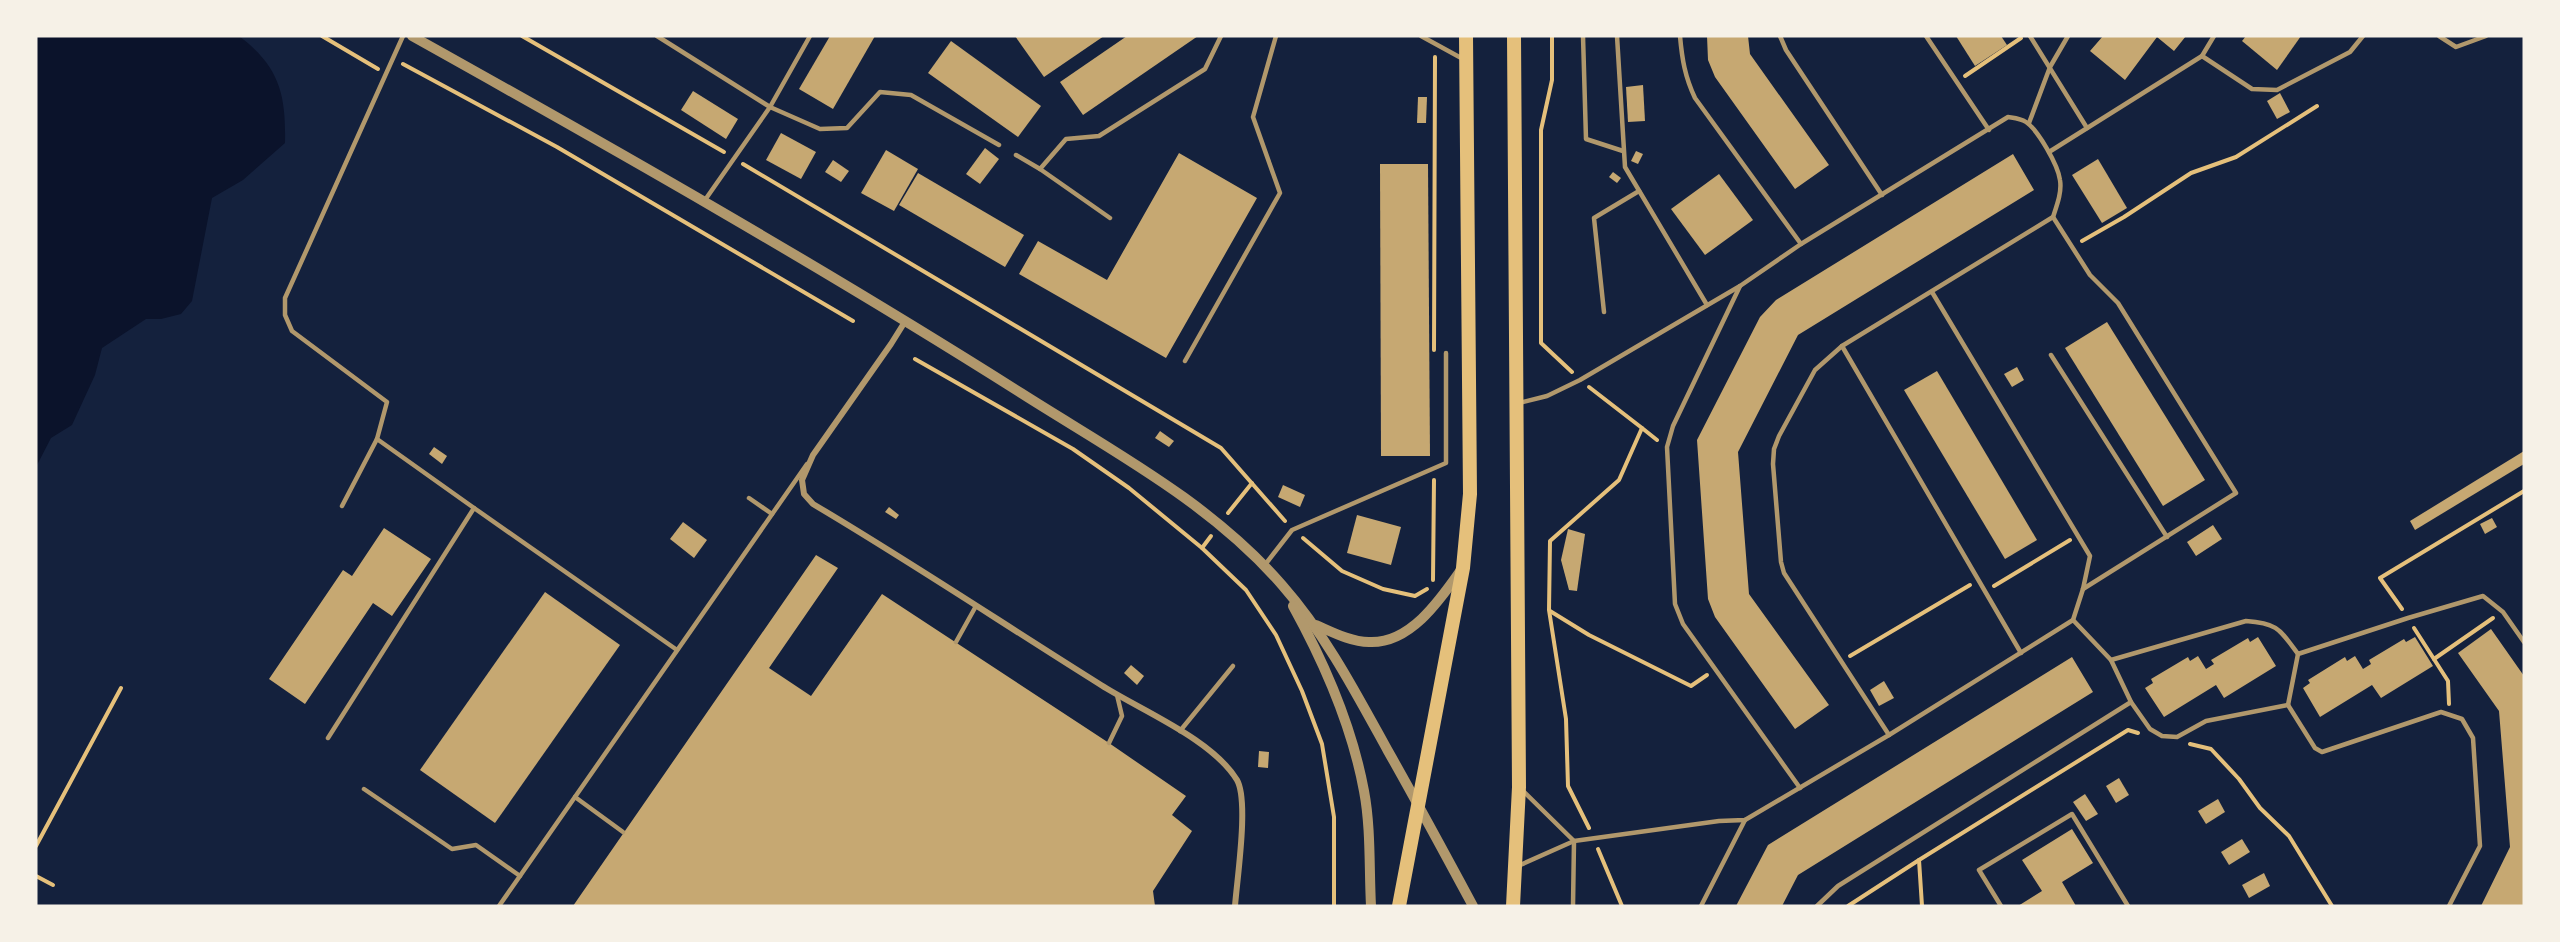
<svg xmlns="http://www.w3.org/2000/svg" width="2560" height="942" viewBox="0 0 2560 942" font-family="'Golos Text',sans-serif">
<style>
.water{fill:#0b132b}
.building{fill:#c6a872}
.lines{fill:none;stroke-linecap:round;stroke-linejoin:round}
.path{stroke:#e5c07b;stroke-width:4}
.service{stroke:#b1986c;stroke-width:4.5}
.minor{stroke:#b1986c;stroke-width:6}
.tertiary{stroke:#b1986c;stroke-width:10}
.primary{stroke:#e5c07b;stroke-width:14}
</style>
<rect width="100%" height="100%" fill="#14213d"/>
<path class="water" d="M36,36H239C280,67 286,95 285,143L243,180L212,198L192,301L181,314L161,319H146L102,348L95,375L72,425L51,438L36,467Z"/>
<g class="building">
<path d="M830,36H875L833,109L799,89Z"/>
<path d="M1015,36H1104L1044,77Z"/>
<path d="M1127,36H1198L1083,115L1060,82Z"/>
<path d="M1707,36H1748L1750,54L1829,165L1795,189L1715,77L1708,60Z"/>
<path d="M1956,36H2001L2007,45L1975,66Z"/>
<path d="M2103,36H2186L2174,51L2157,37L2125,80L2090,51Z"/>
<path d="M2246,36H2301L2277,70L2242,41Z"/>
<path d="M951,41L1041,106L1018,137L928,73Z"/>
<path d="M1643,85L1645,121L1628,122L1626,87Z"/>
<path d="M693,91L738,119L726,139L681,110Z"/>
<path d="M2280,93L2290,112L2277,119L2267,101Z"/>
<path d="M1418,97H1427L1426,123H1417Z"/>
<path d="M781,133L816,152L801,179L766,160Z"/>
<path d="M985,148L999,159L980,184L966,174Z"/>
<path d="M886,150L918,169L894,211L861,193Z"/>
<path d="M1636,151L1643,154L1638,164L1631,161Z"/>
<path d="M1179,153L1257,198L1166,358L1019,274L1038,241L1107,280Z"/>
<path d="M2013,154L2034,190L1798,335L1738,452L1749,594L1829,705L1795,729L1715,617L1708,599L1697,440L1760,317L1776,300Z"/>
<path d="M2098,159L2127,208L2102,223L2072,175Z"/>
<path d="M833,160L849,171L841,182L825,172Z"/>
<path d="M1380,164H1428L1430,456H1381Z"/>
<path d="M1613,172L1621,178L1617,183L1609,177Z"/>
<path d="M918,173L1024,235L1005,267L899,205Z"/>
<path d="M1719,174L1753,220L1705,255L1671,209Z"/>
<path d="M2107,322L2205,480L2163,506L2065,348Z"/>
<path d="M2017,367L2024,380L2012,387L2004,374Z"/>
<path d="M1937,371L2037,540L2005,559L1904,390Z"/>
<path d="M1160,431L1174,441L1169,447L1155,438Z"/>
<path d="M434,447L447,456L442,464L429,454Z"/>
<path d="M2524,451V464L2415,530L2410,521Z"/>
<path d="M1283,485L1305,495L1300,507L1278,497Z"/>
<path d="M889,507L899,515L896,519L885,512Z"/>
<path d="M1357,515L1401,527L1391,565L1347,553Z"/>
<path d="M2492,518L2497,527L2485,534L2480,524Z"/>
<path d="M683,522L707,540L694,558L670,539Z"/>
<path d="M2213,525L2222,539L2196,556L2187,542Z"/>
<path d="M384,528L431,559L392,616L373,603L305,704L269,679L343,570L352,576Z"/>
<path d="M1568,529L1585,534L1577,591L1569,590L1561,560Z"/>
<path d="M816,555L838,568L769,668L811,696L882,594L1109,743L1186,796L1172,815L1192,831L1153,891L1155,906H573Z"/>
<path d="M545,592L620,645L495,823L420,770Z"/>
<path d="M2491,629L2524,676V906H2481L2510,847L2499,711L2458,653Z"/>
<path d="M2258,637L2276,666L2224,698L2216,685L2164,717L2145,688L2153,683L2151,679L2188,657L2190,661L2198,656L2206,669L2214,664L2211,660L2248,638L2250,642Z"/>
<path d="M2415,637L2433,666L2381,698L2372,685L2320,717L2303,688L2310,683L2308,680L2345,657L2347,661L2355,656L2363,669L2371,664L2369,660L2404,639L2406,642Z"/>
<path d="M2072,657L2093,692L1798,875L1782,906H1736L1768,845Z"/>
<path d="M1131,665L1144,676L1137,685L1124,673Z"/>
<path d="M1884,681L1894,698L1879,706L1870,690Z"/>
<path d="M1259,751L1269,752L1268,768L1258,767Z"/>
<path d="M2119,778L2129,795L2116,803L2106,786Z"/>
<path d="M2085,794L2098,814L2086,821L2073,802Z"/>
<path d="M2218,799L2225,812L2206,824L2198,811Z"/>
<path d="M2072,829L2093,863L2062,882L2076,906H2018L2042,891L2022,860Z"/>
<path d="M2242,839L2250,852L2229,865L2221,852Z"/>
<path d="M2264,873L2270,886L2249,898L2242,885Z"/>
</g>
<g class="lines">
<g class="path">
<path d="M322,36L378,69"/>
<path d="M522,36L724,152"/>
<path d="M1552,36V80L1541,130V343L1572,372"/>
<path d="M403,64L557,147L853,321"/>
<path d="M1965,76L2021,38"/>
<path d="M743,164L1221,448L1285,521"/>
<path d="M2082,241L2124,217L2191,173L2236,157L2317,106"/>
<path d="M1434,350L1435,57"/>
<path d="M915,359L1073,449L1129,488L1202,548L1246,590L1276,635L1302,691L1322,744L1334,817V906"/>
<path d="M1589,387L1642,428"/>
<path d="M1228,513L1252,483"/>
<path d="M1303,538L1342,571L1383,589L1415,596L1427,589"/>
<path d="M1202,548L1211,536"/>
<path d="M1433,580L1434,480"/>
<path d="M1994,586L2070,540"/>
<path d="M2402,609L2380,578L2524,491"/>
<path d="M1550,611L1589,635L1691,686L1707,675"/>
<path d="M2414,628L2448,681L2449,704"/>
<path d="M1850,656L1970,585"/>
<path d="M2434,659L2493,618"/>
<path d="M2190,744L2211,749L2239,779L2260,808L2289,836L2332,906"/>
<path d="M1589,828L1568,786L1566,719L1549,610L1550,541L1619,480L1642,428L1657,440"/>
<path d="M36,846L121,688"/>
<path d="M1598,849L1622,906"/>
<path d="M36,876L53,885"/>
<path d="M1848,906L1919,860"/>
<path d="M1922,906L1919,860L2128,730L2138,733"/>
</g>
<g class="service">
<path d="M657,36L770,107L820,129L847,128L880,92L911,95L999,145"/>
<path d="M1421,36L1463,59"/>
<path d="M1583,36L1586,139L1623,151"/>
<path d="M1617,36L1625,167L1707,305"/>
<path d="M1680,36C1682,59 1685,77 1695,98L1801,244"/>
<path d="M1780,36L1786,50L1882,195"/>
<path d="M1926,36L1989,130"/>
<path d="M2030,36L2087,128"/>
<path d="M2439,36L2456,47L2486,36"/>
<path d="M2202,56L2252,89L2277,90L2350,52L2363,36"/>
<path d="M2029,123L2050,67L2068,36"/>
<path d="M2049,152L2202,56L2214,36"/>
<path d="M1016,155L1040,169L1110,218"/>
<path d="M1040,169L1066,139L1099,136L1205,69L1221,36"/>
<path d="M705,200L770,107L810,36"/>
<path d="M2053,217L2090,275L2118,303L2236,493L2083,589"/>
<path d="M1740,286L1673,426L1667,447L1675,604L1683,624L1800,788"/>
<path d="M1932,292L2090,556L2083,589L2073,620"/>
<path d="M1604,312L1594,218L1639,191"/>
<path d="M1842,346L2021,653"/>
<path d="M2051,355L2167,537"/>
<path d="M1185,361L1280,193L1253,117L1276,36"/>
<path d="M1519,403L1547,396L1580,380L1740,286L1801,244L2008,117C2015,118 2020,118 2026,122C2038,130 2058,165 2060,180C2062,192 2057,205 2053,217L1842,346L1815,370L1779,436L1774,449L1773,464L1781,562L1784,573L1889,735"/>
<path d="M377,439L474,508"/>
<path d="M749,498L772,514"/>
<path d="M342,506L377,439L387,402L292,331L285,315V298L403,36"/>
<path d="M1264,566L1292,530L1446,463V353"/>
<path d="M956,642L976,606"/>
<path d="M2111,660L2131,702"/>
<path d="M2288,705L2298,654"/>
<path d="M1180,731L1233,666"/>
<path d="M328,738L474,508L677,650"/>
<path d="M1109,743L1122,716L1117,695"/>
<path d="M364,789L452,849L476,845L520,876"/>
<path d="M575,797L623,832"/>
<path d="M1518,866L1574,841L1521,789"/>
<path d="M499,906L807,464"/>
<path d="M1573,906L1574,841L1719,821L1745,820L1889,735L2073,620L2111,660L2246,621C2278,623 2280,630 2298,654L2408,618L2483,596L2503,612L2524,642"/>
<path d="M1701,906L1745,820"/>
<path d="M1817,906L1838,886L2131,702L2150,729L2162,736L2177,737L2206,721L2288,705L2315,748L2322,752L2441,712L2462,719L2473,738L2480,846L2449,906"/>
<path d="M2001,906L1979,870L2072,814L2128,906"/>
</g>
<path class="minor" d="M906,320L891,344L813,455L802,480L804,494L813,504C911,562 1005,625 1101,685C1142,711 1212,739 1237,780C1249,801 1237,879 1235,906"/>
<g class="tertiary">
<path d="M412,36C618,151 822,267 1021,393C1112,451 1210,502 1282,585C1326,635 1356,693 1388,751C1417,802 1445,854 1473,906"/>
<path d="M1293,606C1325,664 1352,726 1364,791C1371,828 1369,868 1371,906"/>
<path d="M1316,625C1332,632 1351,642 1369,642C1410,644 1440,600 1461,570"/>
</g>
<g class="primary">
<path d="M1399,906L1463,568L1470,494L1466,36"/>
<path d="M1513,906L1519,787L1514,36"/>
</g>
</g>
<rect width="2560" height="942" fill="none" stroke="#f6f1e7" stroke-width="75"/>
</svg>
